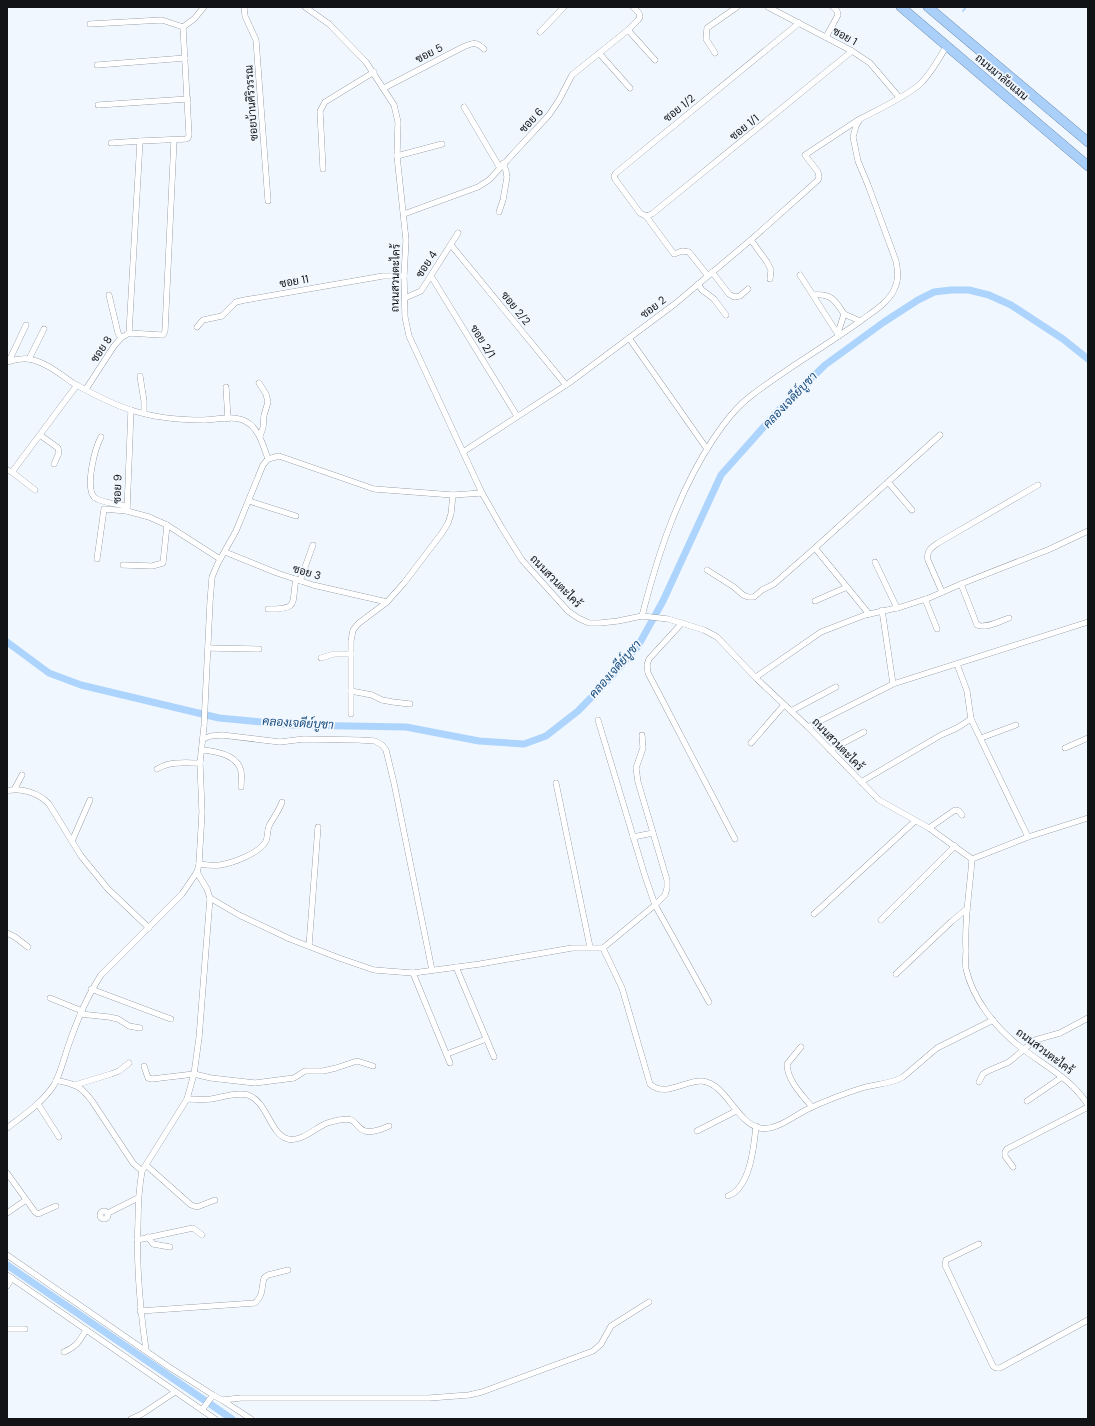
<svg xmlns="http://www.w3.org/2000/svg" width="1095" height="1426" viewBox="0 0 1095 1426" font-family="'DM Sans',Sarabun,sans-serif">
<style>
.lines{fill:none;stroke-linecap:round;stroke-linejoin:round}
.stream{stroke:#add4fd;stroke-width:2}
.canal{stroke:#add4fd;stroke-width:7}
.minor-casing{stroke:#727981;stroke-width:6}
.trunk-casing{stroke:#6686a9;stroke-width:10}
.minor{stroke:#fff;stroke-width:5.5}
.trunk{stroke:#aad0fa;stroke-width:9}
.labels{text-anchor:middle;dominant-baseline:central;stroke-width:3.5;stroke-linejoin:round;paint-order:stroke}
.street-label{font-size:11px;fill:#111316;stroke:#f1f7ff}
.water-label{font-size:12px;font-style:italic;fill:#164c7e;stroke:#f1f7ff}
</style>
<rect width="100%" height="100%" fill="#f1f7ff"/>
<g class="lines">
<path class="stream" d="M963,11L966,7"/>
<g class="canal">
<path d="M7,642L49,673L81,685L219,718L292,725L406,727L479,741L524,744L546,736L578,711L612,676L638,646L663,601L721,475L777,412L825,365L884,322L918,300L934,292L951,290H969L989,295L1011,305L1063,339L1088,359"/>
<path d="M7,1265L232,1419"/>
</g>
<defs>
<g id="minor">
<path d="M244,7L245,16L256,40L268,201"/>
<path d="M305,7L329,24L366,62L394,105L398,122L397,156L406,240L404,276L405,317L409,336L482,493L502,528L522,560L568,611L578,618L589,623H600L618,621L642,616L668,619L704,630L717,637L757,679L808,727L879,800L929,828L972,859C970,889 964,920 966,950C966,956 965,963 966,969C973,999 995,1027 1019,1046C1043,1065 1071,1078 1088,1105"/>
<path d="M768,7L852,51L870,63L899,97"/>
<path d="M90,24L162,20L183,27L189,135L188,138L186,139L140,141L129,333"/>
<path d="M183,27L194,19L204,7"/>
<path d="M628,30L655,60"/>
<path d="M540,32L564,7"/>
<path d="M826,37L838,15L837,11L833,7"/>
<path d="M599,53L630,88"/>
<path d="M715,53L706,39L707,28L737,7"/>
<path d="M97,65L185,58"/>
<path d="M384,88L463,47C473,43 475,41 484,49"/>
<path d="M98,105L188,99"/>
<path d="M464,107L500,168"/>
<path d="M111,143L140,141"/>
<path d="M397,156L442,144"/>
<path d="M323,169L320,111L325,102L374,72"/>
<path d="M499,212L503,200L507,177L506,171L503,163"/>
<path d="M404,214L478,187L489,180L549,115L559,100L572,75L628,30L638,20L640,17L639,13L633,7"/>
<path d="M646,216L652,214L852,51"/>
<path d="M751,240L767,262L771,270L770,279"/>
<path d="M451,245L566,385"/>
<path d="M712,272L729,294L734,297L740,296L748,289"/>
<path d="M800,275L839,336"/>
<path d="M431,276L517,416"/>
<path d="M708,276L689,252L682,251L674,254L646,216L640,213L615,179L614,176L616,173L799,23"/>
<path d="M698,284L702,290L714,299L726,315"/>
<path d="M813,295C831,293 835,300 844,314L838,333"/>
<path d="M405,298L421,291L458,233"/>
<path d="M844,314L860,321"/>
<path d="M197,327L203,320L222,316L236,302L245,300L383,276H404"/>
<path d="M121,338L129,333L161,335H163L165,331L174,140"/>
<path d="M629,338L707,449"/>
<path d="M29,359L44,329"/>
<path d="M9,361L26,325"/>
<path d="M7,362C14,360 21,358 28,359C44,361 60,374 73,383C91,393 111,404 131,410C152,417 181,420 203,420C216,420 233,415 245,421C259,428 263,445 268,459"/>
<path d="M140,376L144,401V413"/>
<path d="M259,383L266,394L268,402L264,415L263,428L260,436"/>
<path d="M226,387L228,419"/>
<path d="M86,389L114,346L121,338L118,333L109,295"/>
<path d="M131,410L127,511L149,517L167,525L220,559"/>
<path d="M40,435L58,448L59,453L54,464"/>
<path d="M101,437C95,448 85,486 94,497C100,503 119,504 127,506"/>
<path d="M463,452L569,383L676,303L753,238L818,180L819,177L818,172L805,155L858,120"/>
<path d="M7,470L12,472L35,490"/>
<path d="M12,472L77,385"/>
<path d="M888,482L912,510"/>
<path d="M249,501L296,516"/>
<path d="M225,552L277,573L313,585L387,602"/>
<path d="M97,559L104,509L127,511"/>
<path d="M875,562L897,608"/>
<path d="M123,565L152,566L163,563L167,525"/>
<path d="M707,570L734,587L743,595L748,597H754L762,590L774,584L815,548"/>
<path d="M300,581L313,545"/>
<path d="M961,584L977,625C986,629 1000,621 1009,618"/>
<path d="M942,592L928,560C926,551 931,548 938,543L1038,485"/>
<path d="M925,599L937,629"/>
<path d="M815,601L847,587"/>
<path d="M268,609C300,609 291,604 296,579"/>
<path d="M869,614L815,548L940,435"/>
<path d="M642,616C658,554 678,492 714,438C725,422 736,407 752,395C786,369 824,347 859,322C871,313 887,304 894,290C899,280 898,271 896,261L868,185L858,161L853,137L856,126L860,119C877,110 908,96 921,83C932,72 939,59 947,45"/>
<path d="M682,623L649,659L647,665L648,673L735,839"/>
<path d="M208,648L259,649"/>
<path d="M321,658L334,654H351"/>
<path d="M957,664L967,691L971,719L1028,837"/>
<path d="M756,677L821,632L865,615L901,607L929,598L961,584L1050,549L1088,531"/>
<path d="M893,684L1088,622"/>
<path d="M351,691L372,695L382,700L393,702L410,704"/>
<path d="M791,711L836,687"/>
<path d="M351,714V641L353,630L359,623L387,602L404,583L442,533L448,523L451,514L453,495"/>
<path d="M598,720L645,876L655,905L709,1002"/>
<path d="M808,727L893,684L882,610"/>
<path d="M981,738L1016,725"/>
<path d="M203,739L211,736L222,735L280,742L304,739L359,740L375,741L382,745L386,750L394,783L432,970"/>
<path d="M751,743L784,705"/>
<path d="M1065,748L1088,738"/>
<path d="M202,750C215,751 237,754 241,771C242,776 241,782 241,787"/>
<path d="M830,750L864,732"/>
<path d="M157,769C170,761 185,763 200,763"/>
<path d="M861,782L941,735L957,728L971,719"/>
<path d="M556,783L590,947"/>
<path d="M15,788L22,775"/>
<path d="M7,791C20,787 39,793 49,804L81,856L108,889L149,928"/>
<path d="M929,828L955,810L959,811L962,815"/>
<path d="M633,837L653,833"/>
<path d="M72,841L90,800"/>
<path d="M972,859L1028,837L1088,818"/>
<path d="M199,864C206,865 213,866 220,865C233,863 260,853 266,841C268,837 267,831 269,826C273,818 279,811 282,802"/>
<path d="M210,898L239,915L290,939L339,958L374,970L413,973L480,964L572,948H603L655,905L665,895L667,888V880L638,782L636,768L643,748L642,735"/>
<path d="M814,914L915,821"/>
<path d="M881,920L955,846"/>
<path d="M7,933L15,937L28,947"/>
<path d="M309,946L318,827"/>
<path d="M603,948L622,988L650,1084C665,1098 685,1080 702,1081C727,1084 736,1123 760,1128C775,1132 795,1115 808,1109C825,1101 843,1094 862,1088C875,1084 891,1084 903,1077L937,1048L993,1020"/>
<path d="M456,967L494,1057"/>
<path d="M413,973L450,1063"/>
<path d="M896,974L952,921L968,908"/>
<path d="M91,989L171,1019"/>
<path d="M50,998L82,1011"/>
<path d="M80,1014L109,1017L118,1019L129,1026L140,1028"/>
<path d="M801,1047L787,1064C787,1080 802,1095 812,1107"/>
<path d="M447,1054L486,1039"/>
<path d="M144,1066L148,1078L152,1079L194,1074L211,1078L255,1083L294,1078L305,1071H323L336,1068L357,1061L373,1066"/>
<path d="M56,1080C76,1085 79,1084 92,1101L133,1163L142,1171"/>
<path d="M979,1082L983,1074L988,1071L1009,1062L1035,1040L1060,1033L1088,1018"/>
<path d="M75,1085L111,1074L119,1071L129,1063"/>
<path d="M187,1099C195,1099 203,1100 211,1099C223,1097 236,1092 248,1095C268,1102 270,1135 288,1139C301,1142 314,1129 325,1124C329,1122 335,1121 339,1120C359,1116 353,1127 365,1131C373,1133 382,1129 389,1126"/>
<path d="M1027,1101L1062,1077"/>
<path d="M38,1104L59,1137"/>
<path d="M7,1128C24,1115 42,1103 54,1085C61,1073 65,1054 70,1041C78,1018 88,995 101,975L182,894L197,872L199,864L202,812L200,763L204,726L210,602L212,577L218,563L236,531L263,465L268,459L279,456L374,489L453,495L482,493"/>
<path d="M697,1131L736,1111"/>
<path d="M146,1165L191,1205L197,1207L215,1200"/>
<path d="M1013,1167L1005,1156V1152L1007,1149L1088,1107"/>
<path d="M7,1173L35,1212L38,1214L56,1206"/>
<path d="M728,1196C750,1188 754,1147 756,1126"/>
<circle cx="104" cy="1215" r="4"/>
<path d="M7,1213L26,1200"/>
<path d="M108,1213L138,1198"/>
<path d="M148,1237L153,1244L170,1247"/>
<path d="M137,1240L193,1228L202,1235"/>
<path d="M979,1244L946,1260L945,1265L993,1366L996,1368H1000L1088,1320"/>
<path d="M7,1255L169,1367L213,1395L222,1400L241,1398H429L469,1395L482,1392L593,1351L601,1344L611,1326L649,1302"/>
<path d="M7,1275L215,1419"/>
<path d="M7,1286L12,1278"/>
<path d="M140,1311L255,1303C264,1294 261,1289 264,1278L268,1275L288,1270"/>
<path d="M7,1329H25"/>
<path d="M146,1350C140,1308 136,1266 138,1223C138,1205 139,1188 142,1171L187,1099L194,1074L199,1038L210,898L207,889L197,872"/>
<path d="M64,1352C77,1346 79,1342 86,1330"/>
<path d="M222,1400L251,1419"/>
<path d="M202,1410L213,1395"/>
<path d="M131,1419L142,1414L175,1392"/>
</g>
<g id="trunk">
<path d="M901,7L1088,166"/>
<path d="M928,7L1088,142"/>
</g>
</defs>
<use href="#minor" class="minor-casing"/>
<use href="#trunk" class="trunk-casing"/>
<use href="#minor" class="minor"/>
<use href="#trunk" class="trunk"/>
</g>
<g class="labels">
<g class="street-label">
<text transform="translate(845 36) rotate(29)">ซอย 1</text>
<text transform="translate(429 53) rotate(-27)">ซอย 5</text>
<text transform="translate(1002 77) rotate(40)">ถนนมาลัยแมน</text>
<text transform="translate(251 103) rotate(-94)">ซอยบ้านศิริวรรณ</text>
<text transform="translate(679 108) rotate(-39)">ซอย 1/2</text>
<text transform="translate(531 120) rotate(-47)">ซอย 6</text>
<text transform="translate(744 127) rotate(-39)">ซอย 1/1</text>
<text transform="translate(426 264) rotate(-57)">ซอย 4</text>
<text transform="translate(395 278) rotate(-89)">ถนนสวนตะไคร้</text>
<text transform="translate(294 281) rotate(-10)">ซอย 11</text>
<text transform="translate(653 307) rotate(-37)">ซอย 2</text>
<text transform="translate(516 308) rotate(51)">ซอย 2/2</text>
<text transform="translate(483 341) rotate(58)">ซอย 2/1</text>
<text transform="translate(101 349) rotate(-56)">ซอย 8</text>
<text transform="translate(117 489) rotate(-88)">ซอย 9</text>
<text transform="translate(307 572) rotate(16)">ซอย 3</text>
<text transform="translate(556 581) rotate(46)">ถนนสวนตะไคร้</text>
<text transform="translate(838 744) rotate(46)">ถนนสวนตะไคร้</text>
<text transform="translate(1045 1051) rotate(37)">ถนนสวนตะไคร้</text>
</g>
<g class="water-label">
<text transform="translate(790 400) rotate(-46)">คลองเจดีย์บูชา</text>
<text transform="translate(615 669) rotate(-49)">คลองเจดีย์บูชา</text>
<text transform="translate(298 723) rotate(3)">คลองเจดีย์บูชา</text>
</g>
</g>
<rect width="1095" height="1426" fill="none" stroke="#111316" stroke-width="16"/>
</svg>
